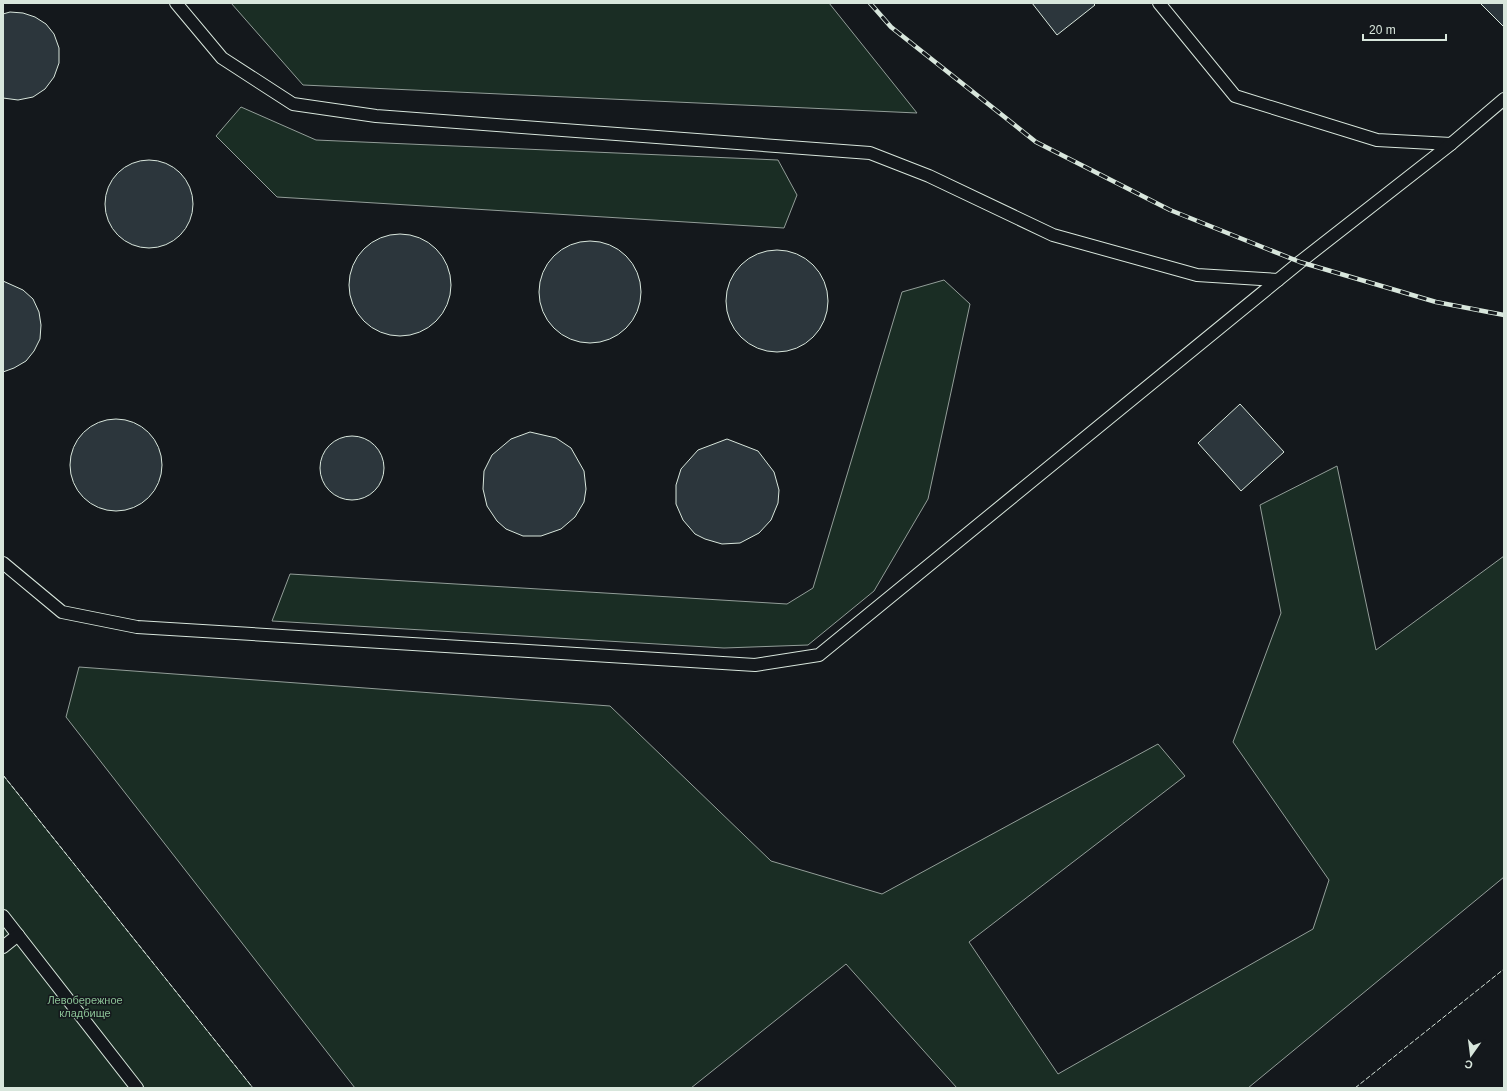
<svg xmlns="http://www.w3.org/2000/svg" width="1507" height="1091" viewBox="0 0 1507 1091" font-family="Helvetica,sans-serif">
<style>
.green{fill:#1a2d24;stroke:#939e99}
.building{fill:#2c363c;stroke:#d8e6dc}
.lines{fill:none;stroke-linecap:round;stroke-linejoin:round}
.service-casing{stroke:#d8e6dc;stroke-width:14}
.service{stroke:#14181c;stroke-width:12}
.rail-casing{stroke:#d8e6dc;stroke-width:4.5}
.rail{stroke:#14181c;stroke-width:3;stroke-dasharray:9;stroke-linecap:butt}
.fence{stroke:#d8e6dc;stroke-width:1;stroke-dasharray:5 2;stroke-linecap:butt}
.labels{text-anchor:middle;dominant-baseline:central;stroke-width:3;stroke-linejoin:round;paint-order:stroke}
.park-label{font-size:11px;fill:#8ac095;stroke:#14181c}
</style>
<rect width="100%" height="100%" fill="#14181c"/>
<g class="green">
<path d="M231,3H829L917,113L303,85Z"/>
<path d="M241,107L316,140L778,160L797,195L784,228L277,197L216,136Z"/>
<path d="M944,280L970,304L928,499L874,591L808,645L724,648L272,621L290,574L787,604L813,588L902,292Z"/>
<path d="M1337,466L1376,650L1504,556V877L1248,1088H957L846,964L691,1088H355L66,717L79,667L610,706L771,861L882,894L1158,744L1185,776L969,942L1058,1074L1313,929L1329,880L1233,742L1281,613L1260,505Z"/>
<path d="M3,775L253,1088H3Z"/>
</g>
<g class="building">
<path d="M1032,3H1093L1095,5L1057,35Z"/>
<path d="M1480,3H1504V25L1503,26Z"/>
<path d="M10,12L23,13L35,17L46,24L54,34L59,48V63L54,77L45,89L33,97L18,100L3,98V14Z"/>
<circle cx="149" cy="204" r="44"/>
<circle cx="400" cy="285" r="51"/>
<circle cx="590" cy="292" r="51"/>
<circle cx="777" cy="301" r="51"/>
<path d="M3,281L23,290L33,299L39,312L41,325L40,339L34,351L26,361L14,368L3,372Z"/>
<path d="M1240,404L1284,452L1241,491L1198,443Z"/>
<circle cx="116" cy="465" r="46"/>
<path d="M530,432L556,438L571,448L584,471L586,489L584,502L575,517L561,529L541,536H523L506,529L497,521L487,506L483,489L484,471L492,455L511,439Z"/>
<circle cx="352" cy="468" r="32"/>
<path d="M727,439L758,451L774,472L779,490L778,503L771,520L759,533L740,543L722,544L705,539L695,534L683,520L676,504V485L681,469L698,450Z"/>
</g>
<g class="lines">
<defs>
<g id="service">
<path d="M176,3L222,58L293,104L376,116L870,153L929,176L1053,235L1197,275L1278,280"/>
<path d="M1159,3L1235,96L1377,140L1451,144L1504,99"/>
<path d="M3,563L62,612L137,627L755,665L819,655L1300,262L1451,144"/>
<path d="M3,916L137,1088"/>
<path d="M3,947L18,935"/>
</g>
</defs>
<use href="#service" class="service-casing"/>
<use href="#service" class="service"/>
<defs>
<path id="rail" d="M870,3L891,27L1036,142L1170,210L1300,262L1436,302L1504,315"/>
</defs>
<use href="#rail" class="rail-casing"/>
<use href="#rail" class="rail"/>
<g class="fence">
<path d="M3,775L253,1088"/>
<path d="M1355,1088L1504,969"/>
</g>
</g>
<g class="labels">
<g class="park-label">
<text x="85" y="1000">Левобережное<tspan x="85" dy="13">кладбище</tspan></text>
</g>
</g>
<rect width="1507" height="1091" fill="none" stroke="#d8e6dc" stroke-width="8"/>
<g transform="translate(1471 1055) rotate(194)" stroke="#14181c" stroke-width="3" paint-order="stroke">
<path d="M0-3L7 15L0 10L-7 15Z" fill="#d8e6dc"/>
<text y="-6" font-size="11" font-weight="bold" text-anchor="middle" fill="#d8e6dc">С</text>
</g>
<path d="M1363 34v6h83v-6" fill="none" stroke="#d8e6dc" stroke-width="2"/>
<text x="1369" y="34" font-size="12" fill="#d8e6dc" stroke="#14181c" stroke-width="3" paint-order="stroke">20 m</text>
</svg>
